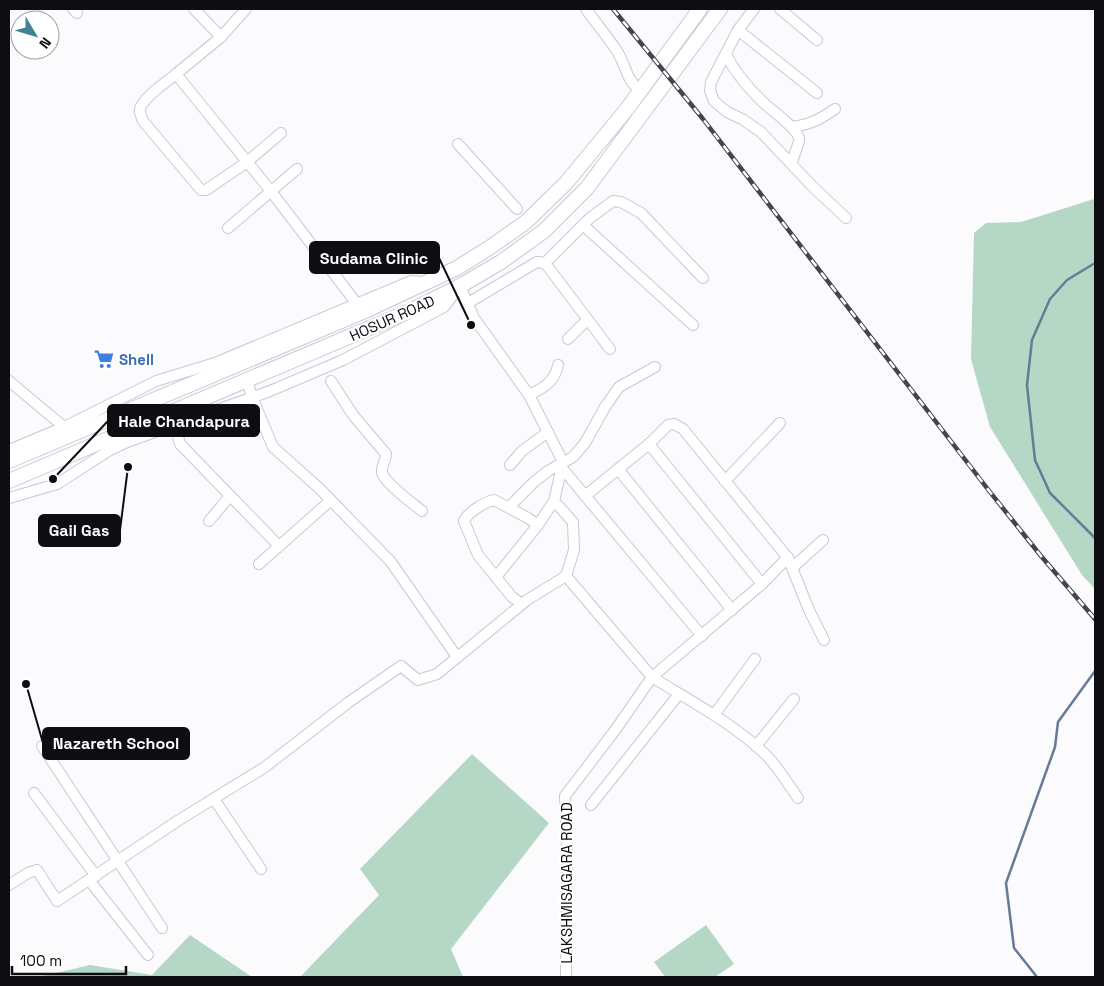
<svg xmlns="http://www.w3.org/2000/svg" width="1104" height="986" viewBox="0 0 1104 986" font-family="'Space Grotesk',sans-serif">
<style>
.green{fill:#b4d8c5}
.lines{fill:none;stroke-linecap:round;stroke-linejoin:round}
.stream{stroke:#677b96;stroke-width:2.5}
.minor-casing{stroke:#c9c7d6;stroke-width:12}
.highway-casing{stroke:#c9c7d6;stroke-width:16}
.minor{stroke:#fff;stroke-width:10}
.highway{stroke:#fff;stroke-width:14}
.rail-casing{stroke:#444449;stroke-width:4.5}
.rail{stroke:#fff;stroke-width:2.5;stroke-dasharray:8;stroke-linecap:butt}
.labels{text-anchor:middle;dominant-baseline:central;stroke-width:4.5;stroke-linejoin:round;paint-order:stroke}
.street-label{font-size:15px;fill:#0d0d12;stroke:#fff}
.shop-label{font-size:15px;font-weight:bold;fill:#366cbe;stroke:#fff;text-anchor:start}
.leader{fill:none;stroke:#0d0d12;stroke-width:2}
.callout-dot{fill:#0d0d12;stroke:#fff;stroke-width:2}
.callout{fill:#0d0d12;stroke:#0d0d12;stroke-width:2}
.callout-label{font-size:16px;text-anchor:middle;font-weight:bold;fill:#fff}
</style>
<rect width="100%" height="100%" fill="#fbfbfe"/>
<g class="green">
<path d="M1094,199L1095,200V589L1082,575L990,427L971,359L974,233L986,223L1021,222Z"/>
<path d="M472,754L549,823L451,949L463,977H300L379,895L360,869Z"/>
<path d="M706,925L734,964L715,977H665L654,962Z"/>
<path d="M190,935L252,977H39L90,965L152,975Z"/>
</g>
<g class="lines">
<g class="stream">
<path d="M1095,263L1067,280L1050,299L1032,340L1027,385L1035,460L1050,493L1095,538"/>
<path d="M1037,977L1014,948L1006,883L1055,747L1058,722L1095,671"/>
</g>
<defs>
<g id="minor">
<path d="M73,9L77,13"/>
<path d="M194,9L221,37L176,74L270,190L357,304"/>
<path d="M586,9C596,23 607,36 617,51C626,65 626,81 641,91"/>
<path d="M754,9L738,30L817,93"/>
<path d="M780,9L817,40"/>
<path d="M738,30L711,82L710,91L714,101L727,112L742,119L761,132L812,186L846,218"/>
<path d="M221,37L246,9"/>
<path d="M726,54C735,73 748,88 764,103C773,112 796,127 799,138C800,143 793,156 792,163"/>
<path d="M176,74C167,82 143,97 140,109C139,113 141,116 143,121L201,190H206L247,162L281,133"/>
<path d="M792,127C811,124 819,120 835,109"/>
<path d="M458,144L517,209"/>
<path d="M583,225L693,325"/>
<path d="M228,228L297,169"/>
<path d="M545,263L590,218L613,201L621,202L641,213L703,278"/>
<path d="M468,303L537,262L545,263L610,349"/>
<path d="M568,339L587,320"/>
<path d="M247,380L252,397L273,447L319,488L391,562L457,657"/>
<path d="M9,381L64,427"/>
<path d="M331,381L353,415L386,454C386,460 381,466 382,473C386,484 412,503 422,511"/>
<path d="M529,395C544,388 555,381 558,365"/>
<path d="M173,419L180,444L279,546"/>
<path d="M649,444L762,584"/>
<path d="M9,450L64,427L156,381L215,363L411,281L425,282"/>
<path d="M510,465L522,451L548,432"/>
<path d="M562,468L702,636"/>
<path d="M618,469L732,610"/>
<path d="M725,481L780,423"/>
<path d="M585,496L649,444L668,425L674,424L683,429L788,558L809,610L824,640"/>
<path d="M9,498L57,484L110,450L127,442L270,391L343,360L444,307L460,286L474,318L529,395L563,462L554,501L573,522L574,550L566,576L652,677L616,729L565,796L567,849L566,977"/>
<path d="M509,507L534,482L548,471L573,457L585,443L605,407L619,387L655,367"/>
<path d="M209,521L230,496"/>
<path d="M788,557L762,584L652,677C690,701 733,723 766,755C778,767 788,784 798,798"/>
<path d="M259,564L331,500"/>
<path d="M792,568L823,540"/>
<path d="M496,577L538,525"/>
<path d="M522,604L512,597L478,555L464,521C468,512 485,502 494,500L528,518L538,525L554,501"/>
<path d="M714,715L755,659"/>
<path d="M42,746L162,928"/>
<path d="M756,746L794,699"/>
<path d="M34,793L96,876"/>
<path d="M214,799L261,869"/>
<path d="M591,805L679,694"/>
<path d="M89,880L148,955"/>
<path d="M9,885L28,873L37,870L57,901L179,820L265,767L349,702L401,666L418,680L437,674L527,600L566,576"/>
</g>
<g id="highway">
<path d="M9,461L365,311L457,268L489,248L526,222L566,183L627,109L700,9"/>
<path d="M9,481L412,310L460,286L501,262L544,231L587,188L720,9"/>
</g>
</defs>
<use href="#minor" class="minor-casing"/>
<use href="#highway" class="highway-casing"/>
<use href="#minor" class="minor"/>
<use href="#highway" class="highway"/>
<defs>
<path id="rail" d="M613,9L703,119L990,492L1041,556L1095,619"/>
</defs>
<use href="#rail" class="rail-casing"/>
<use href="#rail" class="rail"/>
</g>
<defs>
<symbol id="supermarket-bare" viewBox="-9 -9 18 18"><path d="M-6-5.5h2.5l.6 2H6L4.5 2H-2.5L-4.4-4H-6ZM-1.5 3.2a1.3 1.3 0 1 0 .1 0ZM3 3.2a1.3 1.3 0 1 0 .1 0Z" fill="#3f7fe0" stroke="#fff" stroke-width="2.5" paint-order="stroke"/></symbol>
</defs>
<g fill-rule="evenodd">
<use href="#supermarket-bare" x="90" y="345" width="28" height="28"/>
</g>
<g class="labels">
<g class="street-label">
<text transform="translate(392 318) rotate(-24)">HOSUR ROAD</text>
<text transform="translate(566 883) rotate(-90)">LAKSHMISAGARA ROAD</text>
</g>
<g class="shop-label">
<text x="119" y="359">Shell</text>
</g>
</g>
<path class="leader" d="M471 325L439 258M53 479L108 421M128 467L120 530M26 684L43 743"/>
<g class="callout-dot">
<circle cx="471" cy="325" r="5"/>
<circle cx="53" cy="479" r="5"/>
<circle cx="128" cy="467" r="5"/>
<circle cx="26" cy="684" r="5"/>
</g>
<g class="callout">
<rect x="310" y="242" width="129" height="31" rx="5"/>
<rect x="108" y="405" width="151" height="31" rx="5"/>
<rect x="39" y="515" width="81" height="31" rx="5"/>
<rect x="43" y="728" width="146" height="31" rx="5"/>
</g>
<g class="callout-label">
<text x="374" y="264">Sudama Clinic</text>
<text x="184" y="427">Hale Chandapura</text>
<text x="79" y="536">Gail Gas</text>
<text x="116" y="749">Nazareth School</text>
</g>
<rect width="1104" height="986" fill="none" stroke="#0d0d12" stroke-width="20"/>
<g transform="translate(35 35) rotate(128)"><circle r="24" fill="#ffffff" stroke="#9e9ea0"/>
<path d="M0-4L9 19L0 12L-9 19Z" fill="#408294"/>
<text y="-8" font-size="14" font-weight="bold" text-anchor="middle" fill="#0d0d12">N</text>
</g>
<path d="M12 966v8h114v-8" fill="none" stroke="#0d0d12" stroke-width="2.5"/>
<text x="20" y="966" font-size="15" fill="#0d0d12" stroke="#ffffff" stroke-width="4" paint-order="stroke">100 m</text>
</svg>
